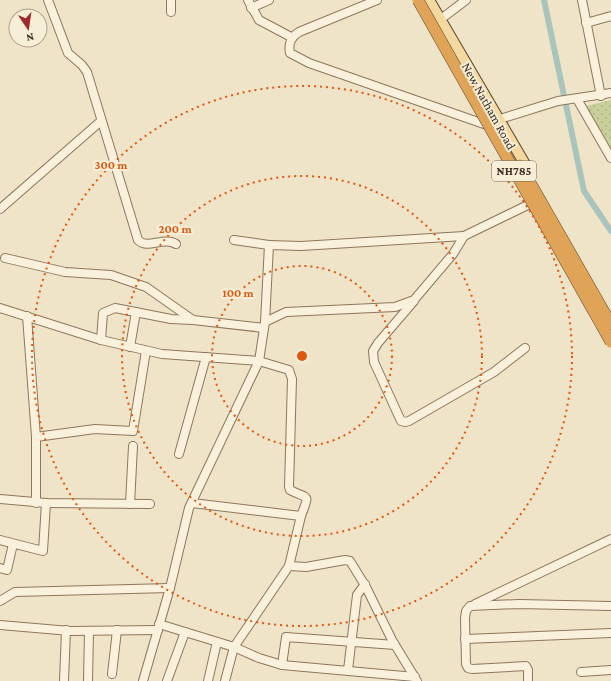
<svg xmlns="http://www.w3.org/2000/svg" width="611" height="681" viewBox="0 0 611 681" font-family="'Crimson Pro',serif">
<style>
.park{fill:url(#park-dots)}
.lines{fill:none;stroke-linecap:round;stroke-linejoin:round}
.canal{stroke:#a9c4bc;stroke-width:6}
.minor-casing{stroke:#8d765c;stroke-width:10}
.major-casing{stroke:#5b4430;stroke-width:12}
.minor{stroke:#faf1dc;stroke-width:8}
.major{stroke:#f3d9a0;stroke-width:10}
.highway-bridge-casing{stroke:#5b4430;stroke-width:12;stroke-linecap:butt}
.highway-bridge{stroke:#e0a458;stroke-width:11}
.ring{fill:none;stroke:#df570d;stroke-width:2;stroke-dasharray:2 4}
.labels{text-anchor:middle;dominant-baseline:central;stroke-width:4;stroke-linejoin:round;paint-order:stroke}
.shield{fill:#f7eed8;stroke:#756857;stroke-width:1}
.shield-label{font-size:12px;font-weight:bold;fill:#3d2e20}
.street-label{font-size:13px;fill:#3d2e20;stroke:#f7eed8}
.centre{fill:#df570d;stroke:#f7eed8;stroke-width:2}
.ring-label{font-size:12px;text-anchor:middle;font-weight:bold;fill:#df570d;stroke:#f7eed8;stroke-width:4;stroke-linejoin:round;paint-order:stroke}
</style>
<defs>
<pattern id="park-dots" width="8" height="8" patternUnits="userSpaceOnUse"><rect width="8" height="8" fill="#c9cf9b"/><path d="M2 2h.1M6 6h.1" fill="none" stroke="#aeb285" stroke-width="1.8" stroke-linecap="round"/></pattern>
</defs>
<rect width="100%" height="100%" fill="#f0e4c8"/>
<path class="park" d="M611,100V148L586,106Z"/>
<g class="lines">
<path class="canal" d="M544,0L584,191L611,231"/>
<defs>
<g id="minor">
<path d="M48,0L68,53L82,65L87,72L138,240C147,250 164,236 176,244"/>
<path d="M171,0V12"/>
<path d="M248,0L259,20L291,37"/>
<path d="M377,0L299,32C291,37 288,43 290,53L309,63L484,124L558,101L611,93"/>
<path d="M582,0L601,96"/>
<path d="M251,8L269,0"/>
<path d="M437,22L466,0"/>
<path d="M586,23L611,16"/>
<path d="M577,99L611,158"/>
<path d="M0,209L101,121"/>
<path d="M234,240L269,245"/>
<path d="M5,258L65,272L111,275L146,287L193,320L264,328"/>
<path d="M414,301L378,343L373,351L374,362L401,421L405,422L409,421L494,372L525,348"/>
<path d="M0,308L101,340L162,354L259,361L289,370L292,379L289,487L290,490C309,500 310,492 301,516"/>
<path d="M27,316L36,437V503"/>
<path d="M265,322L269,245L301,246L464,236"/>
<path d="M101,340L103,313L115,308L171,319L193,320"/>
<path d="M130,347L136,312"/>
<path d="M36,437L95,429L133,431L146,351"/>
<path d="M179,454L206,357"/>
<path d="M0,499L46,503L150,504"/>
<path d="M130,504L133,446"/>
<path d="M0,540L43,551L46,503"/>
<path d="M289,566L306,567L345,560L350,561L366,587L392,640L417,681"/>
<path d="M0,568L7,570L13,544"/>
<path d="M0,601L15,592L170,588"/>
<path d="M475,604L611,539"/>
<path d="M159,624L234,647L289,566L301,516L192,503"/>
<path d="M0,625L70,631L158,630"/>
<path d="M465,639L611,633"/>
<path d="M282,665L286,637L395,645"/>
<path d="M348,670L357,595L365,584"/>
<path d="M581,672L611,670"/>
<path d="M112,674L117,630"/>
<path d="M64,681L66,630"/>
<path d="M88,681L89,631"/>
<path d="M143,681L170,588L189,508L259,361L265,322L286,312L395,307L414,300L453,254L464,236L536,201"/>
<path d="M167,681L185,632"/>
<path d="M208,681L217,642"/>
<path d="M225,681L234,647L259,658L282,665L415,677"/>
<path d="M528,681V670L526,666L472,669L468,668L466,664L465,618L466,611L470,606L519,604L611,606"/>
</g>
<path id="major" d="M429,0L529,171"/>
</defs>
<use href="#minor" class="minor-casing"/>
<use href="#major" class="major-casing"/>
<use href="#minor" class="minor"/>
<use href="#major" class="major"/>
<defs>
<g id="highway-bridge">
<path d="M418,0L611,342"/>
<path d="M520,165L611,324"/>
</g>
</defs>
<use href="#highway-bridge" class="highway-bridge-casing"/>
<use href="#highway-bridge" class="highway-bridge"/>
</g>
<g class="ring">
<circle cx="302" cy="356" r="90"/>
<circle cx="302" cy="356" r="180"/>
<circle cx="302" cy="356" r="270"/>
</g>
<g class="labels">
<rect class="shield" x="492" y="161" width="44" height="20" rx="3"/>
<g class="shield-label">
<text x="514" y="171">NH785</text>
</g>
<g class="street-label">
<text transform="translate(489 106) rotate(61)">New Natham Road</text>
</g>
</g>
<circle cx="302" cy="356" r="6" class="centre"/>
<g class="ring-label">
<text x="111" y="169">300 m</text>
<text x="175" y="233">200 m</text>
<text x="238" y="297">100 m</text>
</g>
<g transform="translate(28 28) rotate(167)"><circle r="19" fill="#f7eed8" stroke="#ada18e"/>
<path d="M0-3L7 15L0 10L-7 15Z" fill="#9e2a2b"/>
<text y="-6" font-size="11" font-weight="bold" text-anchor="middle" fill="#3d2e20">N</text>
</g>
</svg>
